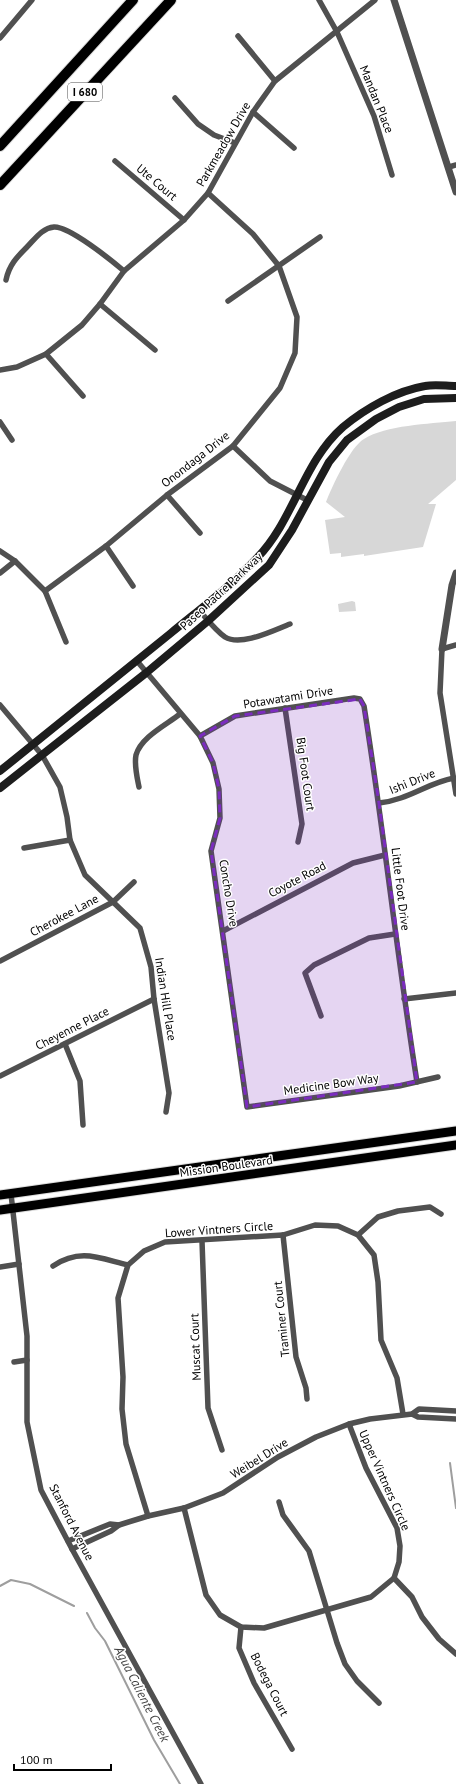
<svg xmlns="http://www.w3.org/2000/svg" width="456" height="1784" viewBox="0 0 456 1784" font-family="'PT Sans',sans-serif">
<style>
.green{fill:#d7d7d7}
.lines{fill:none;stroke-linecap:round;stroke-linejoin:round}
.stream{stroke:#9e9e9e;stroke-width:2}
.primary-casing{stroke:#dbdbdb;stroke-width:11}
.motorway-casing{stroke:#dbdbdb;stroke-width:12}
.minor{stroke:#505050;stroke-width:5.5}
.tertiary{stroke:#505050;stroke-width:7}
.secondary{stroke:#1d1d1d;stroke-width:8}
.primary{stroke:#000;stroke-width:9}
.motorway{stroke:#000;stroke-width:10}
.marked{fill:#7b2cbf;fill-opacity:0.2;stroke:#7b2cbf;stroke-width:3;stroke-dasharray:8 5;stroke-linejoin:round}
.labels{text-anchor:middle;dominant-baseline:central;stroke-width:3;stroke-linejoin:round;paint-order:stroke}
.shield{fill:#fff;stroke:#4c4c4c;stroke-width:1}
.shield-label{font-size:11px;font-weight:bold;fill:#000}
.street-label{font-size:12px;fill:#000;stroke:#fff}
.water-label{font-size:13px;font-style:italic;fill:#3f3f3f;stroke:#fff}
</style>
<rect width="100%" height="100%" fill="#fff"/>
<g class="green">
<path d="M456,421V480L428,504H436L423,547L364,556V554L341,557V553L330,554L325,520L345,517L326,502C332,487 350,447 364,439C386,425 429,424 456,421Z"/>
<path d="M352,601L355,602L356,611L339,612L338,604Z"/>
</g>
<g class="lines">
<g class="stream">
<path d="M450,1463L456,1508"/>
<path d="M0,1586L11,1580L30,1584L74,1606"/>
<path d="M87,1613L95,1628L105,1641L154,1740L180,1784"/>
</g>
<defs>
<g id="primary">
<path d="M0,1195L456,1131"/>
<path d="M0,1210L456,1145"/>
</g>
<g id="motorway">
<path d="M0,146L133,0"/>
<path d="M0,185L171,0"/>
</g>
</defs>
<use href="#primary" class="primary-casing"/>
<use href="#motorway" class="motorway-casing"/>
<g class="minor">
<path d="M319,0L337,32L374,116L392,175"/>
<path d="M238,36L275,81"/>
<path d="M0,38L32,0"/>
<path d="M175,98L198,124L214,135L235,143"/>
<path d="M253,112L294,148"/>
<path d="M115,161L184,220"/>
<path d="M449,167L456,165"/>
<path d="M6,280C9,265 17,257 27,247C35,239 42,228 54,227C69,226 111,260 124,271"/>
<path d="M228,301L320,237"/>
<path d="M100,304L155,350"/>
<path d="M46,354L83,396"/>
<path d="M0,370L17,367L46,354L82,325L100,304L124,271L184,220L208,193L253,112L275,81L375,0"/>
<path d="M0,422L12,440"/>
<path d="M233,446L270,481L307,500"/>
<path d="M167,495L200,533"/>
<path d="M106,546L133,586"/>
<path d="M0,551L15,561L45,591L66,642"/>
<path d="M0,573L15,561"/>
<path d="M45,591L106,546L167,495L233,446L280,388L295,353L297,317L279,266L253,234L208,193"/>
<path d="M199,610C207,619 215,630 225,637C241,647 274,630 290,624"/>
<path d="M456,645L442,649L440,693L456,794"/>
<path d="M137,661L200,736L213,763L219,789L220,818L211,851L247,1107L399,1086L438,1077"/>
<path d="M0,705L42,755L60,787L67,817L70,840L85,875L140,928L151,967L154,999L169,1093L166,1112"/>
<path d="M285,708L302,824L298,842"/>
<path d="M200,736L235,716L354,698L360,699L364,706C384,831 397,957 417,1082"/>
<path d="M139,787C137,777 134,765 136,755C141,737 166,725 180,714"/>
<path d="M379,803C408,800 427,783 454,778"/>
<path d="M24,848L70,840"/>
<path d="M223,931L353,863L385,855"/>
<path d="M0,961L113,902L134,882"/>
<path d="M404,999L456,993"/>
<path d="M321,1016L305,973L314,965L369,938L395,934"/>
<path d="M65,1044L80,1081L83,1125"/>
<path d="M0,1076L154,999"/>
<path d="M11,1194L27,1336V1422L41,1490L72,1549L201,1784"/>
<path d="M283,1235L296,1357L306,1388L307,1399"/>
<path d="M358,1235L378,1217L398,1211L430,1207L441,1214"/>
<path d="M202,1241L208,1408L222,1450"/>
<path d="M53,1266C80,1248 99,1258 128,1265"/>
<path d="M0,1267L19,1264"/>
<path d="M14,1362L27,1360"/>
<path d="M412,1414L418,1417L456,1419"/>
<path d="M279,1502L283,1515L309,1551L337,1643L345,1664L357,1681L379,1703"/>
<path d="M184,1508L206,1595L220,1615L241,1627L264,1628L371,1597L394,1578L399,1562L400,1546L397,1528L366,1468L349,1424"/>
<path d="M148,1516L126,1444L122,1409L123,1377L118,1298L128,1265L144,1251L165,1242L283,1235L315,1225L338,1226L358,1235L374,1255L378,1282L381,1340L397,1378L403,1414"/>
<path d="M68,1541L110,1524L119,1525"/>
<path d="M72,1549L111,1531L119,1525L148,1516L184,1508L223,1493L278,1457L316,1437L349,1424L370,1419L412,1414L419,1409L456,1411"/>
<path d="M394,1578L412,1597L422,1617L439,1639L456,1654"/>
<path d="M241,1627L239,1648L254,1683L292,1749"/>
</g>
<g class="tertiary">
<path d="M394,0L456,192"/>
<path d="M442,649L452,585L456,573"/>
</g>
<g class="secondary">
<path d="M0,771C57,725 114,679 171,633C200,609 231,586 257,558C294,520 303,462 343,427C366,408 396,391 425,386C435,384 446,386 456,386"/>
<path d="M0,788L146,673L208,621L269,565L292,530L329,462L347,440L376,419L399,407L424,399L456,398"/>
</g>
<use href="#primary" class="primary"/>
<use href="#motorway" class="motorway"/>
</g>
<path class="marked" d="M360,699L364,706L379,803L417,1082L247,1107L211,851L220,818L219,789L213,763L200,736L235,716Z"/>
<g class="labels">
<rect class="shield" x="68" y="83" width="34" height="18" rx="3"/>
<g class="shield-label">
<text x="85" y="92">I 680</text>
</g>
<g class="street-label">
<text transform="translate(377 99) rotate(68)">Mandan Place</text>
<text transform="translate(223 144) rotate(-60)">Parkmeadow Drive</text>
<text transform="translate(157 182) rotate(40)">Ute Court</text>
<text transform="translate(195 459) rotate(-38)">Onondaga Drive</text>
<text transform="translate(221 591) rotate(-43)">Paseo Padre Parkway</text>
<text transform="translate(288 697) rotate(-9)">Potawatami Drive</text>
<text transform="translate(306 774) rotate(82)">Big Foot Court</text>
<text transform="translate(412 781) rotate(-22)">Ishi Drive</text>
<text transform="translate(297 879) rotate(-28)">Coyote Road</text>
<text transform="translate(401 889) rotate(83)">Little Foot Drive</text>
<text transform="translate(229 893) rotate(81)">Concho Drive</text>
<text transform="translate(64 915) rotate(-28)">Cherokee Lane</text>
<text transform="translate(166 999) rotate(81)">Indian Hill Place</text>
<text transform="translate(72 1028) rotate(-27)">Cheyenne Place</text>
<text transform="translate(331 1084) rotate(-8)">Medicine Bow Way</text>
<text transform="translate(226 1166) rotate(-8)">Mission Boulevard</text>
<text transform="translate(219 1229) rotate(-4)">Lower Vintners Circle</text>
<text transform="translate(281 1319) rotate(-96)">Traminer Court</text>
<text transform="translate(195 1347) rotate(-92)">Muscat Court</text>
<text transform="translate(259 1458) rotate(-32)">Weibel Drive</text>
<text transform="translate(385 1480) rotate(66)">Upper Vintners Circle</text>
<text transform="translate(72 1522) rotate(63)">Stanford Avenue</text>
<text transform="translate(270 1684) rotate(63)">Bodega Court</text>
</g>
<g class="water-label">
<text transform="translate(142 1694) rotate(63)">Agua Caliente Creek</text>
</g>
</g>
<path d="M14 1764v6h97v-6" fill="none" stroke="#000000" stroke-width="2"/>
<text x="20" y="1764" font-size="12" fill="#000000" stroke="#ffffff" stroke-width="3" paint-order="stroke">100 m</text>
</svg>
